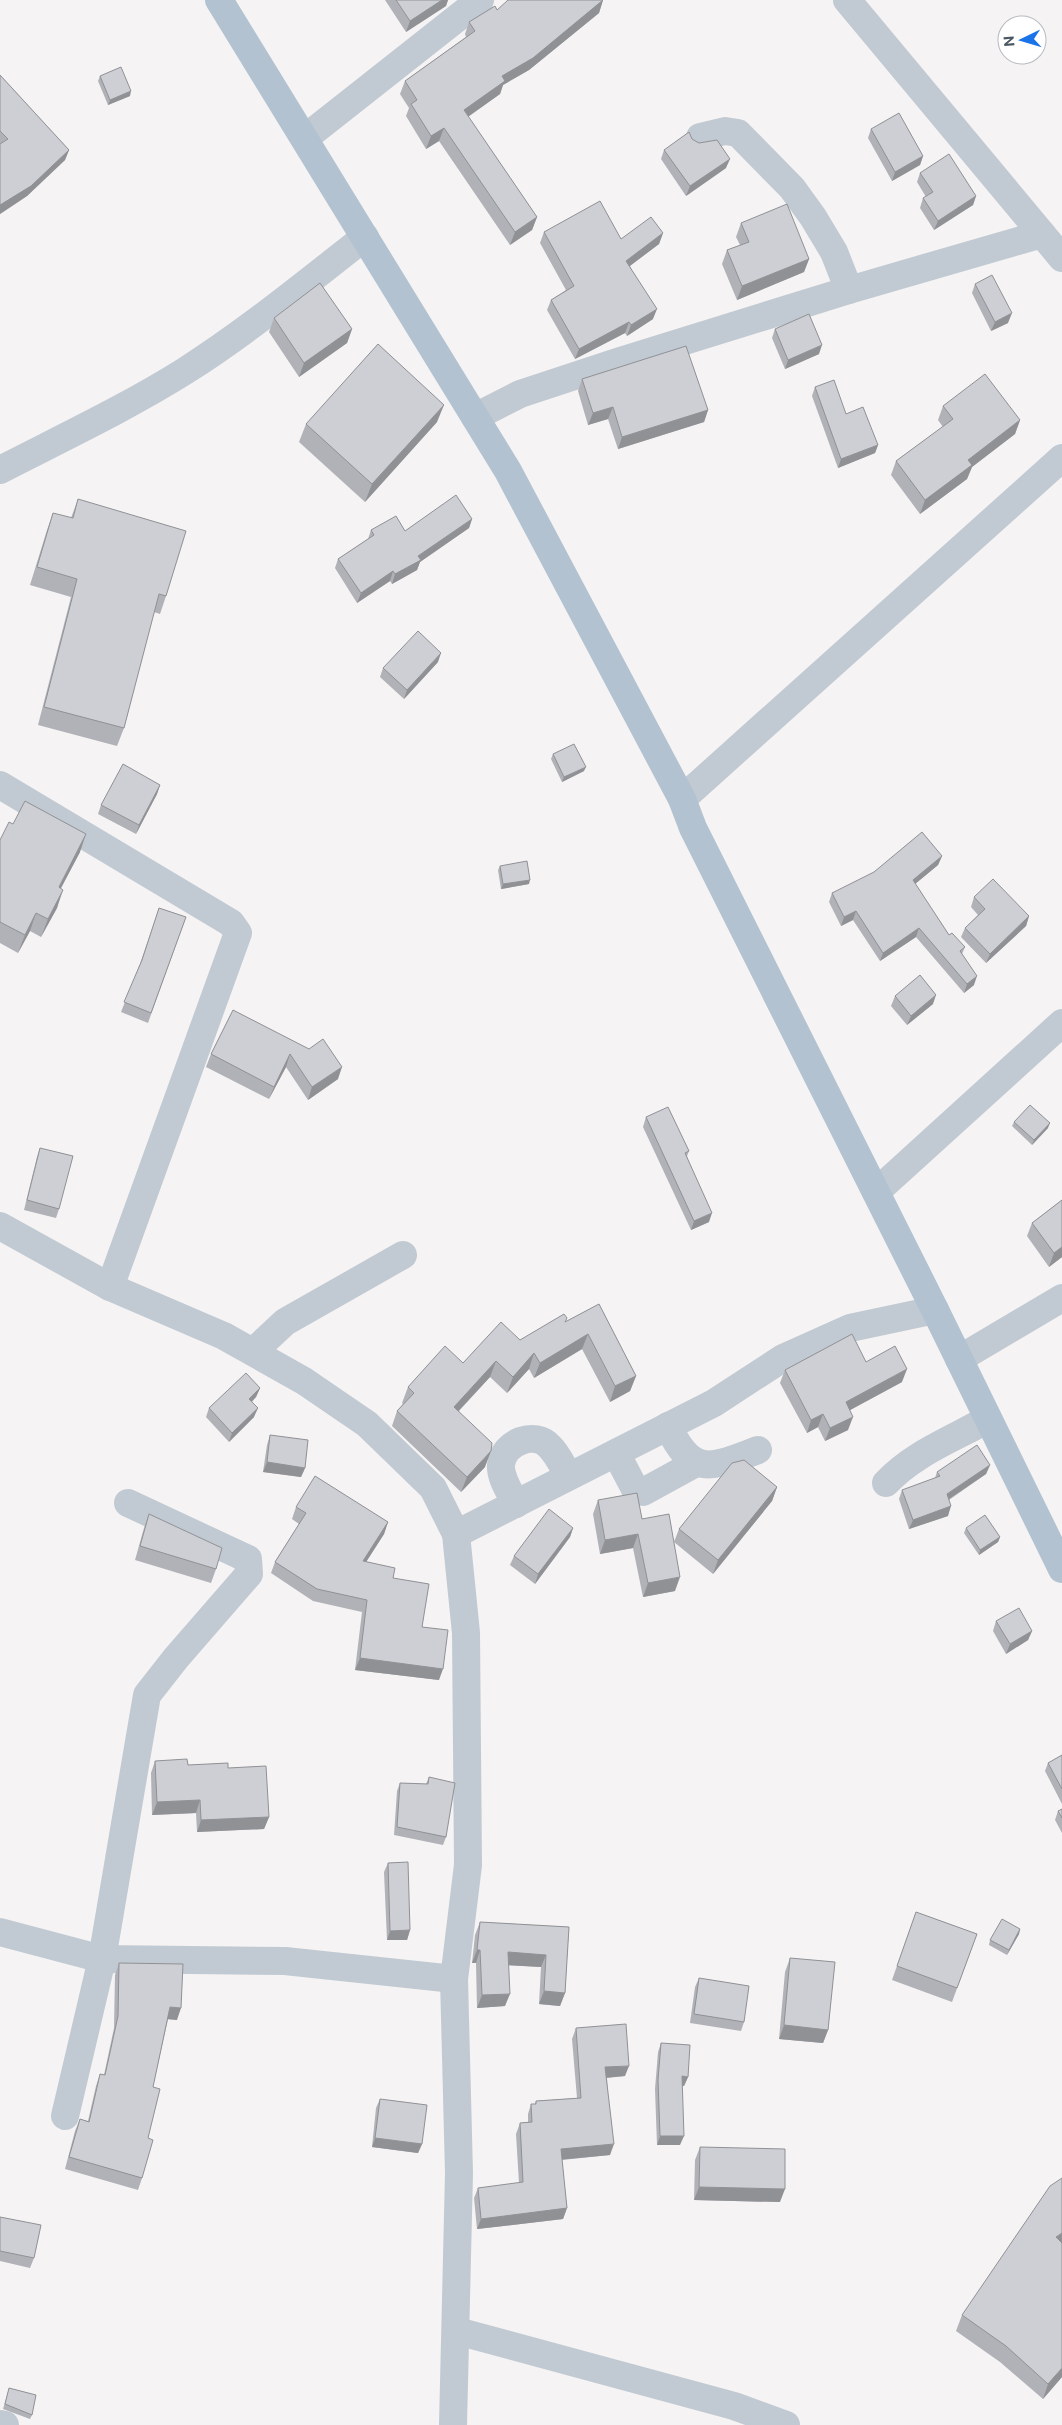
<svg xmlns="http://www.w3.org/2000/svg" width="1062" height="2425" viewBox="0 0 1062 2425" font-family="'Public Sans',sans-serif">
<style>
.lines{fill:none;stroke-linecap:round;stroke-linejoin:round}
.minor{stroke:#c1cad2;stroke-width:28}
.major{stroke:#b3c2d1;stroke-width:28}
.wall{fill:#b0b2b7}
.shaded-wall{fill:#909195}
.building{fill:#cdcfd5;stroke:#909195}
</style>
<rect width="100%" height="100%" fill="#f5f3f3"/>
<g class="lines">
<g class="minor">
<path d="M847,0L1062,258"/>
<path d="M700,137L725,131L738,133L792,188L813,217L834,252L849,290"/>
<path d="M305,138L480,0"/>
<path d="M475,417L520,394L617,362L849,290L1042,234"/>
<path d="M0,470C62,438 126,408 185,371C248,331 306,283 365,237"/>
<path d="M0,785L231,923L238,933L110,1287"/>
<path d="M682,799L1062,458"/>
<path d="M876,1192L1062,1023"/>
<path d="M0,1226L110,1287L224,1336L304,1381L367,1424L433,1488L456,1534L466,1633L468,1865L454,1979L459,2173L453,2425"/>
<path d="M253,1352L285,1322L403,1255"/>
<path d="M959,1359L1062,1298"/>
<path d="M668,1426C693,1479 712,1467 758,1450"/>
<path d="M616,1453L635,1489L643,1492L696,1463"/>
<path d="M886,1483C914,1453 953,1439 988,1419"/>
<path d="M516,1504C510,1492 500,1478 501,1465C503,1442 535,1430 550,1447C558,1455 563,1467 569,1476"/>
<path d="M456,1534L714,1403L783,1358L850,1328L935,1310"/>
<path d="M0,1932L102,1959L285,1961L454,1979"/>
<path d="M65,2116L102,1959L147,1695L176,1658L249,1574L248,1559L128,1503"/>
<path d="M457,2331L734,2406L786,2425"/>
<path d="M0,2424L5,2425"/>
</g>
<path class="major" d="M219,0L508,471L682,799L693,828L935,1310L1062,1569"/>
</g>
<g class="wall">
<path d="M385,0H448L446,6L406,32Z"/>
<path d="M603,0L599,13L529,70L503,85L500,94L468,117L537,217L532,230L510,245L439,141L426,149L406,116L409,108L400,94L405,81L466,37L465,34L469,22L497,10Z"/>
<path d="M0,75L69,150L65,160L27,196L0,214Z"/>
<path d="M100,76L130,96L108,105L98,81Z"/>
<path d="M871,129L923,156L920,165L892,181L868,138Z"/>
<path d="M692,139L699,143L726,168L686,196L661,159L664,150Z"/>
<path d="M920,173L976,196L973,205L934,230L920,208L923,198L926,197L917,182Z"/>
<path d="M741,223L809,259L804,272L737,300L722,264L727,250L740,245L736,237Z"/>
<path d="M544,232L621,239L663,233L659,244L630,266L653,319L627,336L625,333L575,359L547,310L551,300L566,290L540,243Z"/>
<path d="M975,284L1008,323L991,331L972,293Z"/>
<path d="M274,318L352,329L347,343L299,377L269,332Z"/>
<path d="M775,329L819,354L785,369L772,338Z"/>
<path d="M582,379L708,410L704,422L618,449L608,419L588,425L578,391Z"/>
<path d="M815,387L846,414L878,445L875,453L838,468L812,396Z"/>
<path d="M943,406L1020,420L1015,434L972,467L967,479L920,514L891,475L896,461L943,427L938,420Z"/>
<path d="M437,422L365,502L299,442L306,424Z"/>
<path d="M78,499L166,596L160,614L154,612L124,728L117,746L38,725L71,597L30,585L47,530L53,513L71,518Z"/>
<path d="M472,519L469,528L420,562L417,570L392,584L390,581L357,603L335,568L338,559L368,539L371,530L405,531Z"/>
<path d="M438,662L404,699L380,677L383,668Z"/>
<path d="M553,754L584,771L562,782L551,759Z"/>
<path d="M160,785L157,794L136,834L98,814L101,805Z"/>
<path d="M13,824L80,852L61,888L57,908L41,937L30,931L18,953L0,943V840Z"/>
<path d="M942,856L938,865L915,884L949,935L965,947L962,954L974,985L964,993L916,937L880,961L853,920L841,926L829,902L832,893Z"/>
<path d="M500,866L529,884L501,889L498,870Z"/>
<path d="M974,897L1029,916L1026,926L986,963L961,937L965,928L978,915L971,907Z"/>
<path d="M159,908L186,917L148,1023L121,1012L140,964Z"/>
<path d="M895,996L933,1004L907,1025L891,1006Z"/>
<path d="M233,1010L338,1079L308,1100L286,1067L269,1099L206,1067L211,1054Z"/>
<path d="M646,1117L689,1151L687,1156L709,1222L691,1230L643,1127Z"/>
<path d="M1014,1122L1048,1128L1032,1145L1012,1126Z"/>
<path d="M40,1148L59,1209L56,1218L24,1210L37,1157Z"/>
<path d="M1062,1200V1257L1049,1267L1027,1236L1032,1223Z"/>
<path d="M599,1304L636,1376L630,1391L610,1402L582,1349L534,1378L529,1369L507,1393L490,1377L459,1411L485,1467L461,1492L392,1426L397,1411L403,1404L402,1403L408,1387L463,1363L566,1322Z"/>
<path d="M866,1362L902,1382L850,1410L848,1430L825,1441L818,1427L807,1433L780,1383L785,1370Z"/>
<path d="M260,1388L256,1397L252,1402L254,1417L229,1442L206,1417L209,1408Z"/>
<path d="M270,1435L305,1468L301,1477L263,1472L267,1445Z"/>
<path d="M990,1465L986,1474L949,1500L948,1516L909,1529L899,1499L902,1490L935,1478L937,1472Z"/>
<path d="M777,1487L772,1501L713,1574L674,1542L679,1529Z"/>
<path d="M598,1500L642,1519L675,1591L643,1597L633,1548L600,1554L593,1514Z"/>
<path d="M296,1507L388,1522L384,1534L366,1562L393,1578L422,1627L439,1680L355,1670L362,1612L313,1601L271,1573L275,1562L299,1524L292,1519Z"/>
<path d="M149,1514L216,1569L211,1583L135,1560L144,1528Z"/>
<path d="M573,1528L570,1537L535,1584L510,1565L514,1556Z"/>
<path d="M966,1528L1000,1537L998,1542L979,1555L964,1533Z"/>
<path d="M996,1621L1032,1631L1028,1640L1006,1654L993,1631Z"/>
<path d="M1062,1755V1804L1045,1771L1048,1763Z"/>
<path d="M155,1761L188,1765L228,1768L269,1817L264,1829L197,1832L196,1813L152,1815L151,1773Z"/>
<path d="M429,1777L446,1837L443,1845L394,1835L397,1791L400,1783L426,1784Z"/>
<path d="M1062,1809V1833L1055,1820L1058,1811Z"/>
<path d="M388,1863L410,1930L407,1940H387L384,1872Z"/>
<path d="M916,1912L977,1934L952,2002L892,1980Z"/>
<path d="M480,1922L569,1927L565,1993L560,2006L539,2004L541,1967L508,1965L505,2006L477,2008L476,1963H472L475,1935Z"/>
<path d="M1020,1929L1019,1934L1007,1955L989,1945L990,1940Z"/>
<path d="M790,1958L828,2030L823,2043L779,2039L785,1972Z"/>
<path d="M119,1963L177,2020L168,2019L153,2087L148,2138L142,2178L138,2190L65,2169L75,2131L80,2119L88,2121L96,2086L100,2074L104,2075L114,2028L115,1975Z"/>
<path d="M699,1978L744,2022L741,2031L690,2023L695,1987Z"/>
<path d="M576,2028L625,2076L607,2078L610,2155L562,2160L567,2208L563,2219L477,2229L474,2198L478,2188L519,2183L516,2134L520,2123L528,2122V2114L531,2104H535L536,2101L577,2098L572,2039Z"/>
<path d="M661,2043L688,2077L684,2086H682L680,2145H657L655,2089L658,2052Z"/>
<path d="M380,2099L422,2144L418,2153L372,2147L376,2108Z"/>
<path d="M700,2147L780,2202L694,2200L695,2160Z"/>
<path d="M0,2217L34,2258L30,2268L0,2261Z"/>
<path d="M962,2315L1062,2377L1043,2399L1000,2362L956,2331Z"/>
<path d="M9,2388L32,2415L30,2419L3,2409Z"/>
</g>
<g class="shaded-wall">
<path d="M442,0H448L446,6L406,32L410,21Z"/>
<path d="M603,0L599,13L529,70L503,85L500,94L459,123L464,110L502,76Z"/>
<path d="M131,91L130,96L108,105L110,100Z"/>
<path d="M444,128L439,141L426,149L431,136Z"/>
<path d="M69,150L65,160L27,196L0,214V205Z"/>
<path d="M923,156L920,165L892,181L895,172Z"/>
<path d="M730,159L726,168L686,196L690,186Z"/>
<path d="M976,196L973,205L934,230L938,221Z"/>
<path d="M537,217L532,230L510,245L515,232Z"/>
<path d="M663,233L659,244L623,271L626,261Z"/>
<path d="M809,259L804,272L737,300L742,286Z"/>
<path d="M657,309L653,319L627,336L631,325Z"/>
<path d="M1012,313L1008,323L991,331L995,322Z"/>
<path d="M629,322L625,333L575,359L579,349Z"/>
<path d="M352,329L347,343L299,377L304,363Z"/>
<path d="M822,345L819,354L785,369L788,360Z"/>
<path d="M444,405L437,422L365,502L372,484Z"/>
<path d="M613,407L608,419L588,425L593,413Z"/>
<path d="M708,410L704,422L618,449L622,437Z"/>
<path d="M1020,420L1015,434L972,467L967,479L920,514L925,500L968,460Z"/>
<path d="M878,445L875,453L838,468L841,459Z"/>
<path d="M472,519L469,528L420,562L417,570L392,584L395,574L418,556Z"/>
<path d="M393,571L390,581L357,603L361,593Z"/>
<path d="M441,653L438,662L404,699L407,690Z"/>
<path d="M586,767L584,771L562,782L564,777Z"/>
<path d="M160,785L157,794L136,834L139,825Z"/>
<path d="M86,834L80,852L52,905L59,887Z"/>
<path d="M942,856L938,865L909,889L913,880Z"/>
<path d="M530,880L529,884L501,889L503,884Z"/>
<path d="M63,890L57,908L41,937L48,919Z"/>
<path d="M856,911L853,920L841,926L844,917Z"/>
<path d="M36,913L30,931L18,953L25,935Z"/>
<path d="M1029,916L1026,926L986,963L990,954Z"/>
<path d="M919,928L916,937L880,961L883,953Z"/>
<path d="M977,976L974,985L964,993L967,984Z"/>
<path d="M936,995L933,1004L907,1025L911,1016Z"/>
<path d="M290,1054L286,1067L269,1099L274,1087Z"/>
<path d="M342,1067L338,1079L308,1100L312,1087Z"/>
<path d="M1050,1123L1048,1128L1032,1145L1034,1140Z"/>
<path d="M712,1213L709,1222L691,1230L694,1221Z"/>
<path d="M1062,1247V1257L1049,1267L1054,1253Z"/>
<path d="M588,1334L582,1349L534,1378L540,1363Z"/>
<path d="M534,1353L529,1369L507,1393L513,1377Z"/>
<path d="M496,1361L490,1377L448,1422L454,1407Z"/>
<path d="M907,1369L902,1382L841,1415L846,1402Z"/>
<path d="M636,1376L630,1391L610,1402L615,1386Z"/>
<path d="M260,1388L256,1397L245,1408L249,1399Z"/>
<path d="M258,1408L254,1417L229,1442L232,1433Z"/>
<path d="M823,1414L818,1427L807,1433L811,1420Z"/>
<path d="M853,1417L848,1430L825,1441L830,1428Z"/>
<path d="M491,1451L485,1467L461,1492L467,1477Z"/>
<path d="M267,1462L305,1468L301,1477L263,1472Z"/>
<path d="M990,1465L986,1474L943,1503L947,1494Z"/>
<path d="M777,1487L772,1501L713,1574L718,1560Z"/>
<path d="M951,1506L948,1516L909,1529L913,1520Z"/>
<path d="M388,1522L384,1534L359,1573L363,1561Z"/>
<path d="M573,1528L570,1537L535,1584L538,1574Z"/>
<path d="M638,1534L633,1548L600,1554L605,1540Z"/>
<path d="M1000,1537L998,1542L979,1555L980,1550Z"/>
<path d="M680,1577L675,1591L643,1597L648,1583Z"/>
<path d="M1032,1631L1028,1640L1006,1654L1010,1644Z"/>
<path d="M360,1658L443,1669L439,1680L355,1670Z"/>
<path d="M200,1800L196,1813L152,1815L157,1802Z"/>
<path d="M269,1817L264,1829L197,1832L201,1820Z"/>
<path d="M1020,1929L1019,1934L1007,1955L1009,1950Z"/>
<path d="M410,1930L407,1940H387L390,1931Z"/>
<path d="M477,1950H480L476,1963H472Z"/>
<path d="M508,1952L546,1955L541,1967L503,1965Z"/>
<path d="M544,1991L565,1993L560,2006L539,2004Z"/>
<path d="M510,1994L505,2006L477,2008L482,1995Z"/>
<path d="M170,2007L181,2008L177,2020L166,2019Z"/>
<path d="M784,2025L828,2030L823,2043L779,2039Z"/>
<path d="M629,2066L625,2076L602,2078L605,2067Z"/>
<path d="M682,2076L688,2077L684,2086L678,2085Z"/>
<path d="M660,2136H684L680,2145H657Z"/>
<path d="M375,2138L422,2144L418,2153L372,2147Z"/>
<path d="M614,2144L610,2155L557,2160L561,2149Z"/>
<path d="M699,2187L785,2189L780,2202L694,2200Z"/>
<path d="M567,2208L563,2219L477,2229L481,2219Z"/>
<path d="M1062,2233V2245L1056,2237Z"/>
<path d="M1062,2368V2377L1043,2399L1048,2384Z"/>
</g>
<g class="building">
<path d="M396,0H442L410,21Z"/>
<path d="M508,0H603L533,58L502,76L505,81L464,110L537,217L515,232L444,128L431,136L411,104L417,100L405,81L475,31L469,22L495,6L497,10Z"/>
<path d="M121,67L131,91L110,100L100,76Z"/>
<path d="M0,75L69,150L31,186L0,205V144L8,139L0,131Z"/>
<path d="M899,113L923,156L895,172L871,129Z"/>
<path d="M689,132L692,139L699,143L717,140L730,159L690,186L664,150Z"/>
<path d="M949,154L976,196L938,221L923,198L933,192L920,173Z"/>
<path d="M600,201L621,239L651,217L663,233L626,261L657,309L631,325L629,322L579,349L551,300L574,286L544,232Z"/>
<path d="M787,204L809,259L742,286L727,250L749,242L741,223Z"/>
<path d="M992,275L1012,313L995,322L975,284Z"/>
<path d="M320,283L352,329L304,363L274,318Z"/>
<path d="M809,314L822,345L788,360L775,329Z"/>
<path d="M378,344L444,405L372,484L306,424Z"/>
<path d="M686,346L708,410L622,437L613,407L593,413L582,379Z"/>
<path d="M985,374L1020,420L968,460L972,465L925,500L896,461L953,419L943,406Z"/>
<path d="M834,380L846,414L863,407L878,445L841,459L815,387Z"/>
<path d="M456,495L472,519L418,556L421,560L395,574L393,571L361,593L338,559L374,535L371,530L396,516L405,531Z"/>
<path d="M78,499L186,531L166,596L159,594L124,728L44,707L77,579L37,567L53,513L73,518Z"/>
<path d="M418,631L441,653L407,690L383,668Z"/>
<path d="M574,744L586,767L564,777L553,754Z"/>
<path d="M123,764L160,785L139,825L101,805Z"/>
<path d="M25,801L86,834L59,887L63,890L48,919L36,913L25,935L0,922V840L9,822L13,824Z"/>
<path d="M922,832L942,856L913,880L949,935L952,933L965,947L960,951L977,976L967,984L919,928L883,953L856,911L844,917L832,893L874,872Z"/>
<path d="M527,861L530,880L503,884L500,866Z"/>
<path d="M993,879L1029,916L990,954L965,928L985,909L974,897Z"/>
<path d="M159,908L186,917L151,1013L124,1002L142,960Z"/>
<path d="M920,975L936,995L911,1016L895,996Z"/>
<path d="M233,1010L309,1049L323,1039L342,1067L312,1087L290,1054L274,1087L211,1054Z"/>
<path d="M1030,1105L1050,1123L1034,1140L1014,1122Z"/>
<path d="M668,1107L689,1151L685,1153L712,1213L694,1221L646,1117Z"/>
<path d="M40,1148L73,1156L59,1209L27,1200Z"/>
<path d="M1062,1200V1247L1054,1253L1032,1223Z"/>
<path d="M599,1304L636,1376L615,1386L588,1334L540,1363L534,1353L513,1377L496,1361L454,1407L492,1443L491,1451L467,1477L397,1411L414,1393L408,1387L445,1346L463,1363L501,1322L520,1340L564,1314L567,1318L565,1322Z"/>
<path d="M852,1334L866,1362L895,1346L907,1369L846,1402L853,1417L830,1428L823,1414L811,1420L785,1370Z"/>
<path d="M246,1373L260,1388L249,1399L258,1408L232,1433L209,1408Z"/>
<path d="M270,1435L308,1440L305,1468L267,1462Z"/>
<path d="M977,1445L990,1465L947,1494L951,1506L913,1520L902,1490L940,1476L937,1472Z"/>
<path d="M744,1460L777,1487L718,1560L679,1529L732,1463Z"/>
<path d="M315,1476L388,1522L363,1561L395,1568L393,1578L429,1584L422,1627L448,1630L443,1669L360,1658L367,1600L317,1589L275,1562L306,1513L296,1507Z"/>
<path d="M637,1493L642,1519L669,1514L680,1577L648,1583L638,1534L605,1540L598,1500Z"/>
<path d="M549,1509L573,1528L538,1574L514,1556Z"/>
<path d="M149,1514L222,1548L216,1569L140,1546Z"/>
<path d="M985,1515L1000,1537L980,1550L966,1528Z"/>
<path d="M1019,1608L1032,1631L1010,1644L996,1621Z"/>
<path d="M1062,1755V1789L1048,1763Z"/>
<path d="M187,1759L188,1765L228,1763V1768L266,1766L269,1817L201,1820L200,1800L157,1802L155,1761Z"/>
<path d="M429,1777L455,1783L446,1837L397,1827L400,1783L428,1784Z"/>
<path d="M1062,1809V1818L1058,1811Z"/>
<path d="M408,1862L410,1930L390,1931L388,1863Z"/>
<path d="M916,1912L977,1934L957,1988L897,1966Z"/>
<path d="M1002,1919L1020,1929L1009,1950L990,1940Z"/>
<path d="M480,1922L569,1927L565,1993L544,1991L546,1955L508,1952L510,1994L482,1995L480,1950H477Z"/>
<path d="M790,1958L835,1962L828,2030L784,2025Z"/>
<path d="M119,1963L183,1964L181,2008L170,2007L153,2087L160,2089L148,2138L153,2140L142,2178L69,2157L80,2119L89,2122L100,2074L105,2075L118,2016Z"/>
<path d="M699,1978L749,1986L744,2022L694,2014Z"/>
<path d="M626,2024L629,2066L605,2067L614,2144L561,2149L567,2208L481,2219L478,2188L523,2182L520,2123L532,2122L531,2104H536V2101L581,2098L576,2028Z"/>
<path d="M661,2043L690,2045L688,2077L682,2076L684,2136H660L658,2080Z"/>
<path d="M380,2099L427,2105L422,2144L375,2138Z"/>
<path d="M700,2147L785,2149V2189L699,2187Z"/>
<path d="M1062,2178V2233L1056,2237L1062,2243V2368L1048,2384L1006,2346L962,2315L1050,2186Z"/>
<path d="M0,2217L41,2225L34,2258L0,2251Z"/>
<path d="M9,2388L36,2395L32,2415L5,2404Z"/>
</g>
<g transform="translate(1022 40) rotate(265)"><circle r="24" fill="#ffffff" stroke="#b7bbc0"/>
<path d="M0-4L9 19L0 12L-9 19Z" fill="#1a73e8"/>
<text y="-8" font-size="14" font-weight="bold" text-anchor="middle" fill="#4a5661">N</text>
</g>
</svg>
